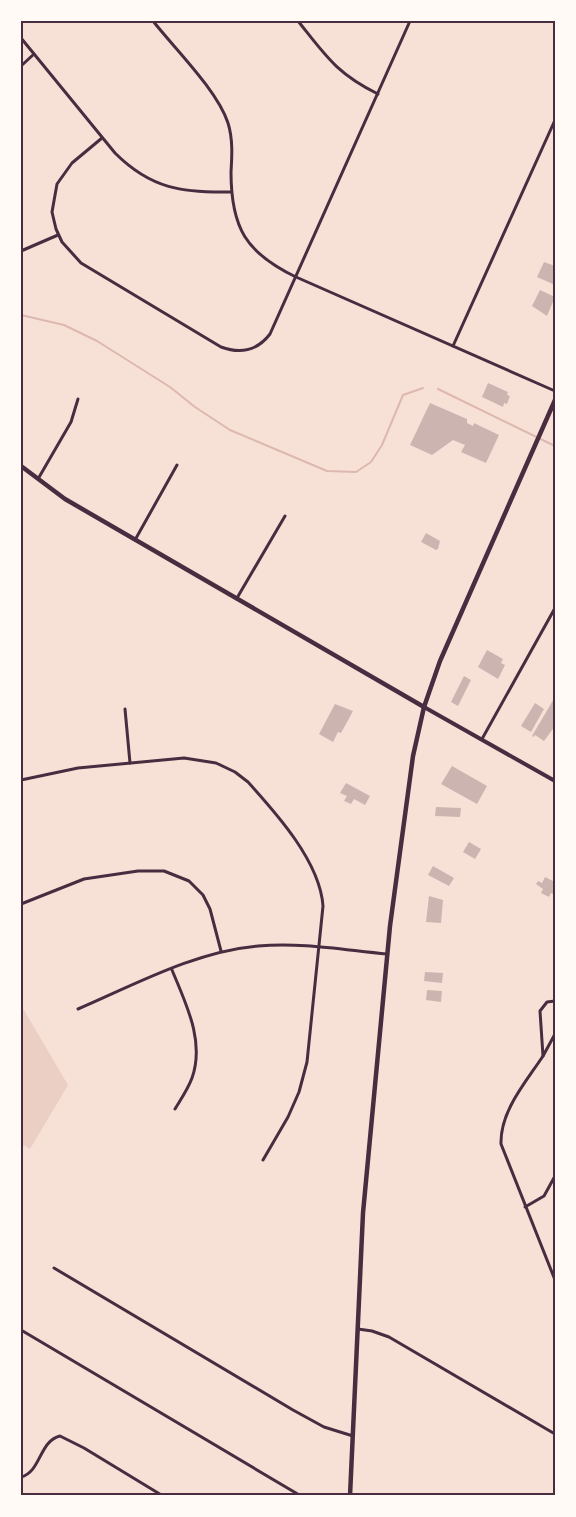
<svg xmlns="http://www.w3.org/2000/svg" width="576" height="1517" viewBox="0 0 576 1517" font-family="'Noto Sans',sans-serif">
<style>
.green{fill:#ebcfc5}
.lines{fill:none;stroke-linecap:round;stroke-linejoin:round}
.stream{stroke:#dcb8b0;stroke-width:2}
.building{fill:#ccb4b1}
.minor{stroke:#4a2c40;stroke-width:3}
.tertiary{stroke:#4a2c40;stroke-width:4}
.secondary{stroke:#4a2c40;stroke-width:4.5}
.primary{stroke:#4a2c40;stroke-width:4.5}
.neatline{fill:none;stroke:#4a2c40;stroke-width:2}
</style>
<rect width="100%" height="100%" fill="#f7e1d7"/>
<path class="green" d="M21,1005L68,1085L30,1149L21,1144Z"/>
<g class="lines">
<g class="stream">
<path d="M21,315L64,325L97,341L170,387L195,407L230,430L327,471L356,472L371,462L382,445L403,395L423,388"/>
<path d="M438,389L555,446"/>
</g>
</g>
<g class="building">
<path d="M544,262L555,266V285L537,277Z"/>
<path d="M540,290L555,297L547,316L532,306Z"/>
<path d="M488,383L508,392L507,395L510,396L507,404L504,403L503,407L482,397Z"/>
<path d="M430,403L467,419V423L473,426L474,423L499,435L486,463L461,452L465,445L453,440L432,455L410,445Z"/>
<path d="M426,533L440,541L438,549L436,550L421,542Z"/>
<path d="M487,650L503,659L501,663L505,665L498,679L478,667Z"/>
<path d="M464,676L471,680L458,706L451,702Z"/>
<path d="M555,697V726L544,741L535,735L534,737L532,736Z"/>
<path d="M535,703L544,709L531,732L521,726Z"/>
<path d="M335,704L353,711L341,733L338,732L333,742L319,734Z"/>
<path d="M452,766L487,786L477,804L441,784Z"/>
<path d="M346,783L370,796L365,805L354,799L351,804L344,801L347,796L340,793Z"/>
<path d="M436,807L461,808L460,817L435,816Z"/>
<path d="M469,842L481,849L475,859L463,852Z"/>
<path d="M433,866L454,878L449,886L428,875Z"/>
<path d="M545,877L555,882V895L551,893L549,897L541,893L543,889L536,884L538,881L542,883Z"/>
<path d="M429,896L443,900L441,923L426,922Z"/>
<path d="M425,972L443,973L442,983L424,981Z"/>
<path d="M427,990L442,991L441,1002L426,1000Z"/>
</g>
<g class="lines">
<g class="minor">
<path d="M153,21C175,49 217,90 228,123C233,139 232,156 231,172C231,228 246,253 296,277L555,391"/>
<path d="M298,21C326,56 337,74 378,94"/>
<path d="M21,38L115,153C151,189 183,193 231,192"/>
<path d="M21,66L34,54"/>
<path d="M102,138L72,163L57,184L52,212L56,229L62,242L81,263L221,347C240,354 257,351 270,334L410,21"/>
<path d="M21,251L58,235"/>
<path d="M453,346L555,120"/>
<path d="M38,479L71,422L78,399"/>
<path d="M135,540L177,465"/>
<path d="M237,598L285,516"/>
<path d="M125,709L130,763"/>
<path d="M482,739L555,608"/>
<path d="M21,780L78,768L184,758L216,763L235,772L248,782C277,814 320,862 323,906L307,1062L299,1092L288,1117L263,1160"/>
<path d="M21,904L84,879L138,871H164L189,881L203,895L210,909L221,951"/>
<path d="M172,970C186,1004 205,1041 192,1078C188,1089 181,1099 175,1109"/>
<path d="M555,1001L547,1002L540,1011L543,1056L555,1034"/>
<path d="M78,1009C134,985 196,951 258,946C301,942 344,950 387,954"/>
<path d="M543,1056C526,1082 500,1111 501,1144L555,1280"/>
<path d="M525,1207L544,1196L555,1176"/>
<path d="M54,1268L293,1410L324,1427L353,1436"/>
<path d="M358,1329L372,1331L389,1337L555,1434"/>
<path d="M21,1330L301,1496"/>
<path d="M21,1477C41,1472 39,1441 60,1436L84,1448L163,1496"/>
</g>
<path class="tertiary" d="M424,707L555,781"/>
<path class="secondary" d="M21,466L65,499L424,707"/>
<path class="primary" d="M350,1496L363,1213L390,926L413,756L424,707L440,661L555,400"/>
</g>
<rect width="576" height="1517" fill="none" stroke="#fffaf5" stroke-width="45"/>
<rect x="22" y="22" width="532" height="1472" class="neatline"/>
</svg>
